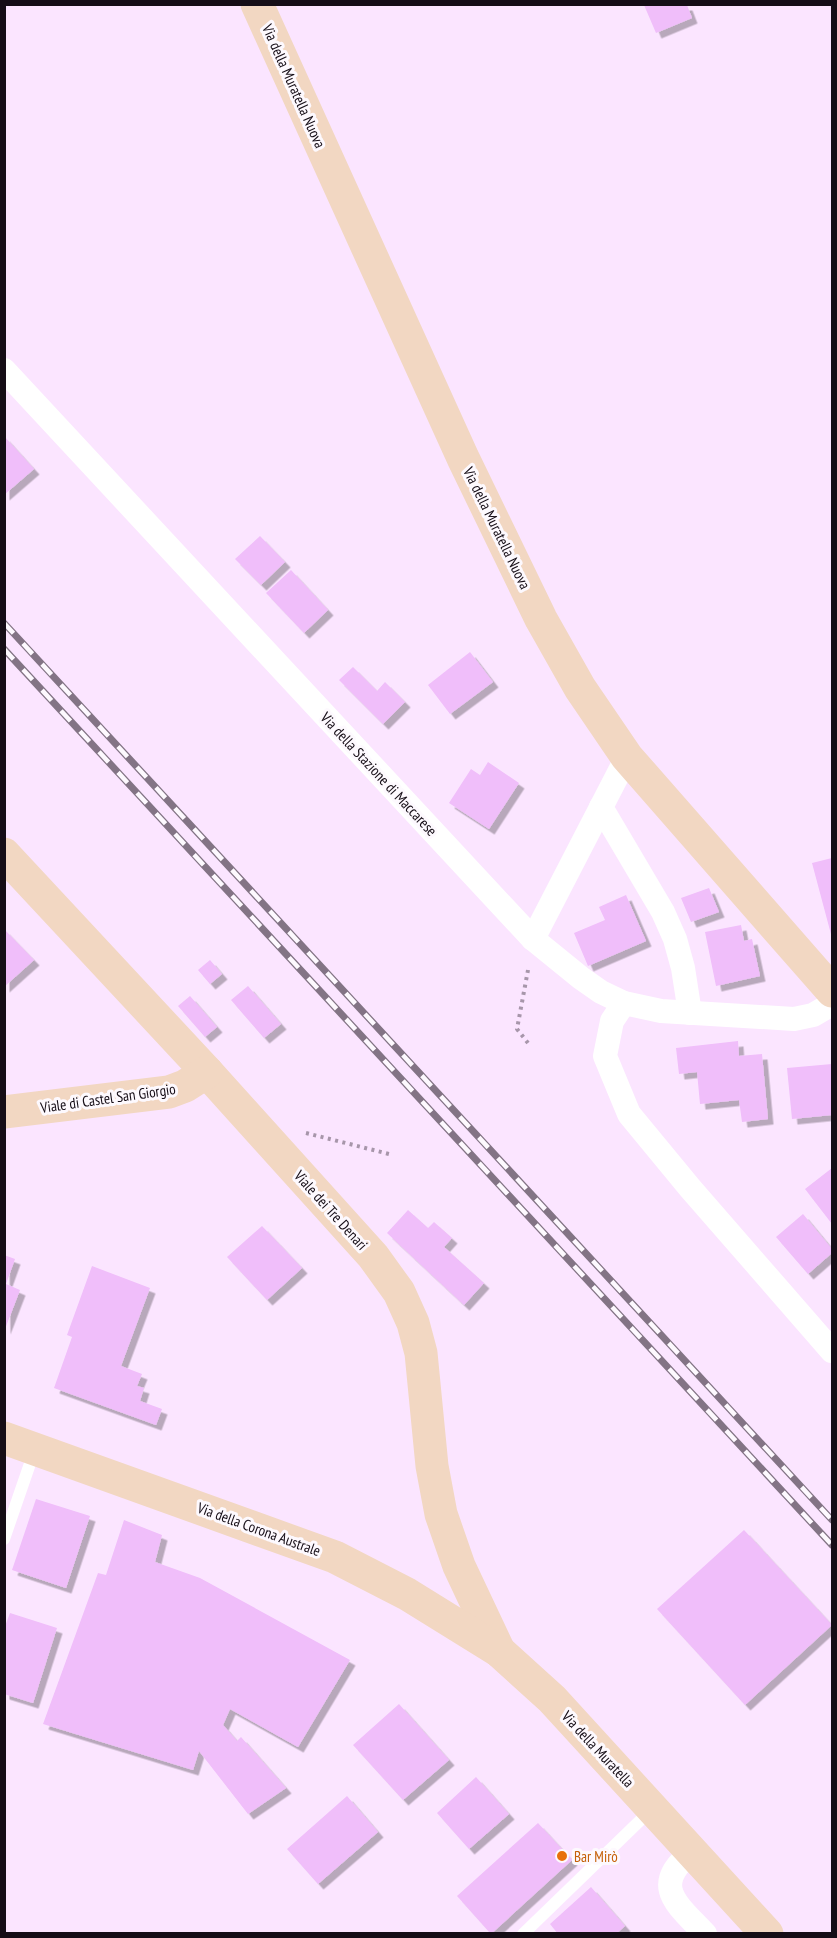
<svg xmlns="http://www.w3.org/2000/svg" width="837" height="1938" viewBox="0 0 837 1938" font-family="'PT Sans Narrow',sans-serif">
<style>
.building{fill:#f0befa;filter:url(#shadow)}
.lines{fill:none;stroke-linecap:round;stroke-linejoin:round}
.path{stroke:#a796aa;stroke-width:4;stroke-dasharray:3 4.5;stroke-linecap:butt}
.lane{stroke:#fff;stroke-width:12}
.street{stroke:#fff;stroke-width:24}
.secondary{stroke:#f2d7c2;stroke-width:33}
.rail-casing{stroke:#837485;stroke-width:7}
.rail{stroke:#fdf9fe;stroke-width:4.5;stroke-dasharray:14;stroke-linecap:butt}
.food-dot{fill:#e8710a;stroke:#fdf9fe;stroke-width:2}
.labels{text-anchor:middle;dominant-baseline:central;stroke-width:6;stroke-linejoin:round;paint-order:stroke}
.street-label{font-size:15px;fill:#150d16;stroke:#fdf9fe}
.food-label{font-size:15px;fill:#c56008;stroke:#fdf9fe;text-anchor:start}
</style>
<defs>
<filter id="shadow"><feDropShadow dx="5.5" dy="5.5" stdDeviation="0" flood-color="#0004"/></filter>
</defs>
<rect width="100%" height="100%" fill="#fbe5ff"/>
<g class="building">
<path d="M644,5H687L692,18L656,33Z"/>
<path d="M4,436L34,469L4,495Z"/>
<path d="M260,536L285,562L261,585L235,559Z"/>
<path d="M291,570L328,610L304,633L266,593Z"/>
<path d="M470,652L493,682L450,714L428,685Z"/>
<path d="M353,667L377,691L385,682L405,702L383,724L339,680Z"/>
<path d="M488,762L519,783L489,829L449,803L471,769L480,775Z"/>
<path d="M832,858V938L812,863Z"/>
<path d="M709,888L719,912L691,922L681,898Z"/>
<path d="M626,895L646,941L588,966L574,933L605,920L599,907Z"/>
<path d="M741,925L744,941L752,939L760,976L716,986L705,932Z"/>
<path d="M4,929L34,960L4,987Z"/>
<path d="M210,960L222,974L210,984L198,970Z"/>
<path d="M248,986L281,1024L264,1038L231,1000Z"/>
<path d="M190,996L217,1027L205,1037L178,1006Z"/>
<path d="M738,1041L739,1056L762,1054L768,1119L742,1122L739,1100L700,1104L697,1072L679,1074L676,1048Z"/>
<path d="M832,1064V1115L792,1119L787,1068Z"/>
<path d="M832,1168V1224L805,1189Z"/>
<path d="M408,1210L428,1228L434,1222L452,1238L444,1247L484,1283L464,1305L387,1233Z"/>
<path d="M803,1214L832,1249V1253L808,1274L776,1237Z"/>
<path d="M262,1226L302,1268L267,1300L227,1257Z"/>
<path d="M4,1255L15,1259L6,1284L20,1290L5,1329Z"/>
<path d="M92,1266L150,1288L121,1366L142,1374L137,1386L144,1388L140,1401L162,1409L156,1425L54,1388L72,1337L67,1335Z"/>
<path d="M36,1499L90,1516L66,1588L12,1570Z"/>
<path d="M124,1520L162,1535L155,1562L200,1578L350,1660L298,1747L230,1709L223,1725L237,1741L241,1737L286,1788L248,1814L199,1751L193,1770L43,1724L98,1573L106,1575Z"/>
<path d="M744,1530L832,1625L745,1705L657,1609Z"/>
<path d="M10,1613L57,1628L33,1703L4,1694V1629Z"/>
<path d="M399,1704L449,1760L403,1800L353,1745Z"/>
<path d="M476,1777L509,1814L469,1849L437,1813Z"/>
<path d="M347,1796L378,1832L318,1884L287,1849Z"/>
<path d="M538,1823L572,1860L491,1934L457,1896Z"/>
<path d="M591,1887L625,1926L616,1934H558L550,1924Z"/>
</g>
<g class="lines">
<g class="path">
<path d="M528,1043L517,1029L528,970"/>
<path d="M306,1133L389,1154"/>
</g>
<g class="lane">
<path d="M4,1539L34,1452"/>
<path d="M523,1934L652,1809"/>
</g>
<g class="street">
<path d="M4,370L533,939L581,978L601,992L624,1003L661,1011L794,1019L813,1015L832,1004"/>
<path d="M601,807L663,912L675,939L683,968L690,1013"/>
<path d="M533,939L627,757"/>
<path d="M624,1003L612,1021L605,1056L629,1114L690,1188L832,1351"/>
<path d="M692,1852C649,1886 678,1905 705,1934"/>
</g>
<g class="secondary">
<path d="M257,4L463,458L541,619L580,688L627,757L832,991"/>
<path d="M4,854L207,1072L373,1256L399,1292L413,1323L421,1353L432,1466L441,1514L459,1566L499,1651"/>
<path d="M4,1112L169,1092L185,1086L207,1072"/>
<path d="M4,1438L335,1557L407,1594L499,1651L552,1699L767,1934"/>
</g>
<defs>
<g id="rail">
<path d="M4,623L832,1520"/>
<path d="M4,649L832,1545"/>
</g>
</defs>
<use href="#rail" class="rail-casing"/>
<use href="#rail" class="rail"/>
</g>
<circle class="food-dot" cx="562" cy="1856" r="6"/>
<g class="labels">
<g class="street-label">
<text transform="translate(294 86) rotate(66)">Via della Muratella Nuova</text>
<text transform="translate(497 528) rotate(64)">Via della Muratella Nuova</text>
<text transform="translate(379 774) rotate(47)">Via della Stazione di Maccarese</text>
<text transform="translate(108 1098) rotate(-8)">Viale di Castel San Giorgio</text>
<text transform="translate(331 1210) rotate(48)">Viale dei Tre Denari</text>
<text transform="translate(259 1529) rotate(20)">Via della Corona Australe</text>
<text transform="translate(598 1749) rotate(47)">Via della Muratella</text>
</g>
<g class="food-label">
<text x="574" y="1856">Bar Mirò</text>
</g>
</g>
<rect width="837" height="1938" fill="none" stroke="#150d16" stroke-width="12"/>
</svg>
